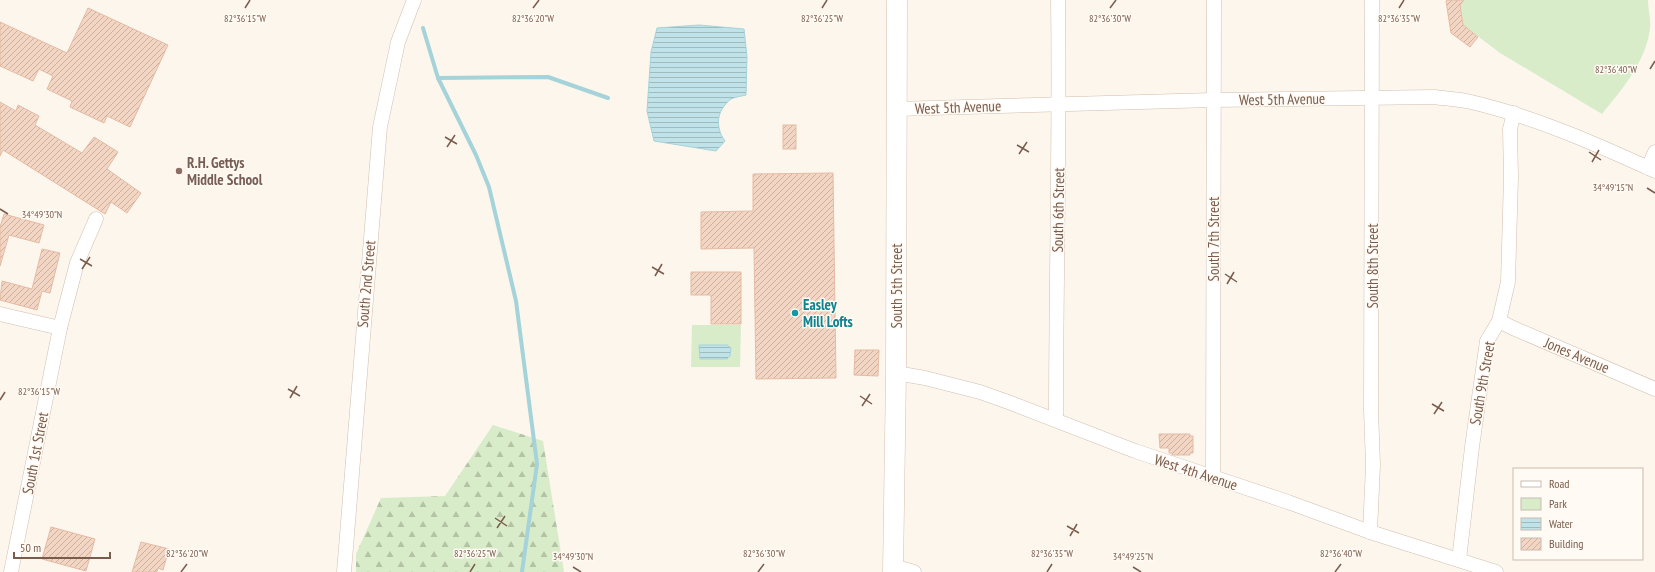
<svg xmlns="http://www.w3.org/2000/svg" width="1655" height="572" viewBox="0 0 1655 572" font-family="'PT Sans Narrow',sans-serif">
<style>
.green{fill:#d8ecc9}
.forest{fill:url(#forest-firs)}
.water{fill:url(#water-rules);stroke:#a5d3da}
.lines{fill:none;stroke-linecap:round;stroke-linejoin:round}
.stream{stroke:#a5d3da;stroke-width:4}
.building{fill:url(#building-hatch);stroke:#e6bba3}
.street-casing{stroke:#d1beb0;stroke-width:15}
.secondary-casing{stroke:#d6c0b0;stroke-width:21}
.street{stroke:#fff;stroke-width:14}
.secondary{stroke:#fff;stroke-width:20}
.ticks{fill:none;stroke:#7a5c4d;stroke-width:1.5}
.education-dot{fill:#8d6e63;stroke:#fffaf3;stroke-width:1.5}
.culture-dot{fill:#0f9aa8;stroke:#fffaf3;stroke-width:1.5}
.labels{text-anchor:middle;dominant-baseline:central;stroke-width:3;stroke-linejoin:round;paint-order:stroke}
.street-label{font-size:15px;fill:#7a5c4d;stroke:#fffaf3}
.education-label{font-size:15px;font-weight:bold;fill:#785e54;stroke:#fffaf3;text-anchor:start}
.culture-label{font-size:15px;font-weight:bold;fill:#0d838f;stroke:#fffaf3;text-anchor:start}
.ticks-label{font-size:10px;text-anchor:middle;fill:#7a5c4d;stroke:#fffaf3;stroke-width:3;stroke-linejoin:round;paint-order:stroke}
</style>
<defs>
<pattern id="forest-firs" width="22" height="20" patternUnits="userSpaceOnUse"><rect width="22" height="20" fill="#d8ecc9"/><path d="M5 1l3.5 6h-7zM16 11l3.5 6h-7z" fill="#b4c2a5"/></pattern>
<pattern id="water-rules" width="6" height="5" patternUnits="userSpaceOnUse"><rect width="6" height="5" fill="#bfe3e8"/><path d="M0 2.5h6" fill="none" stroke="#a0bbbe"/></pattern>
<pattern id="building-hatch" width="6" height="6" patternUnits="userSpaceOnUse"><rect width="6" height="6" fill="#f3d5c3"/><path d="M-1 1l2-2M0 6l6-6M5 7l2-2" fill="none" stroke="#cab0a1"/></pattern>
</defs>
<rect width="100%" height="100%" fill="#fdf6ec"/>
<g class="green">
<path d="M1464,0H1648C1648,9 1651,19 1650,28C1646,62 1623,88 1602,114L1500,53L1463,25L1460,5Z"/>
<path d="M692,325H741L740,367H691Z"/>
</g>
<path class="forest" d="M493,425L543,441L564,572H356V554L381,498L445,496Z"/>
<g class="water">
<path d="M699,25L744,29L747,57L746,95C742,96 735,97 731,99C716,111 715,127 725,141L716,151L654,141L647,111L651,52L657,28Z"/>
<path d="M699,345H727L731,348L730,356L727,359H700Z"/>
</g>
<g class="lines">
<g class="stream">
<path d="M423,28L438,78L476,155L489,187L516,301L537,464L522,572"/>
<path d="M438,78L548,77L608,98"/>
</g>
</g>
<g class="building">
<path d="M1447,0H1464L1460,5L1463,25L1478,37L1470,47L1451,33L1446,1Z"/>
<path d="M88,8L168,45L130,127L107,116L104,123L70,107L72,101L47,89L53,76L39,69L33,81L0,66V22L67,53Z"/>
<path d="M0,102L16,111L18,105L39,116L35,125L82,153L94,137L118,152L107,169L141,193L127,213L111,202L105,214L3,150L0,156Z"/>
<rect x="783" y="125" width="13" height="24"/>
<path d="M833,173L836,378L756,379L754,248L701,249V212L753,211V174Z"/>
<path d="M4,214L44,225L39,243L9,235L0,266V227Z"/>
<path d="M42,249L60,253L50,293L42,291L37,310L0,300L2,281L32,289Z"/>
<path d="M691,272H741V324H711V295H691Z"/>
<path d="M855,350H879L878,376L854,375Z"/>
<path d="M1159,434H1190V436H1193V453H1190V455H1172V453H1169V448H1160Z"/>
<path d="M51,527L95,539L86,571L42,559Z"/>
<path d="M141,542L169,549L163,570L158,568L157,572H132Z"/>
</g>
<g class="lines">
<defs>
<g id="street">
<path d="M896,109L1213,100L1435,97C1447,99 1459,99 1471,102C1535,117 1596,144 1655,171"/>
<path d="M1648,168L1655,152"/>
<path d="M0,314L60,328"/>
<path d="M1499,321L1513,328L1655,389"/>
<path d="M896,373L925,378L980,392L1011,403L1135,451L1288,502L1370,532L1496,572"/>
<path d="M1056,420C1056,280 1060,140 1058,0"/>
<path d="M1213,477L1214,0"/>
<path d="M1370,532L1373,465L1371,410L1372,0"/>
<path d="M1459,560L1472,447L1487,341L1499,321L1508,282L1511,177L1510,129L1514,113"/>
<path d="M893,566L914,572"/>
<path d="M11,572L60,328L77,263L96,219"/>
<path d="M344,572L380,127L398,42L414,0"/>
</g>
<path id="secondary" d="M893,572L896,373L897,0"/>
</defs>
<use href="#street" class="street-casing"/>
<use href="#secondary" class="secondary-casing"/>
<use href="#street" class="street"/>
<use href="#secondary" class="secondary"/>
</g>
<path class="ticks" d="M245,8L250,0M533,8L539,0M822,8L827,0M1110,8L1116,0M1399,8L1404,0M1650,69L1655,61M445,137L457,144M1017,145L1029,152M447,147L455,135M1589,152L1601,160M1019,154L1027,142M1592,162L1599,150M1647,188L1655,193M0,209L8,214M80,259L92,266M652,267L664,274M82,269L90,257M1225,274L1237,282M655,276L662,264M1227,284L1234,272M288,389L300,396M860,396L872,404M290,398L297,386M0,400L5,392M1432,404L1444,411M862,406L870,394M1434,414L1442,402M495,518L507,526M1067,526L1079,533M497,528L505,516M1070,536L1077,524M573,567L581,572M1133,567L1141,572M181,572L187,564M470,572L475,564M758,572L764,564M1047,572L1052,564M1335,572L1341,564"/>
<circle class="education-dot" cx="179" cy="171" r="4"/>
<circle class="culture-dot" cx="795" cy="313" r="4"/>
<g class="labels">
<g class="street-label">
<text transform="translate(1282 99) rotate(-1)">West 5th Avenue</text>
<text transform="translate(958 107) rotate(-2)">West 5th Avenue</text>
<text transform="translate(1058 210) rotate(-89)">South 6th Street</text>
<text transform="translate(1213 239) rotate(-90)">South 7th Street</text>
<text transform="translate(1372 266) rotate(-90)">South 8th Street</text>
<text transform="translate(366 284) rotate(-85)">South 2nd Street</text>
<text transform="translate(896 286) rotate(-90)">South 5th Street</text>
<text transform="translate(1577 355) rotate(23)">Jones Avenue</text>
<text transform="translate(1482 383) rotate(-80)">South 9th Street</text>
<text transform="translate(35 453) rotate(-79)">South 1st Street</text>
<text transform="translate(1196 472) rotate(18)">West 4th Avenue</text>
</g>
<g class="education-label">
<text x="187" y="162">R.H. Gettys<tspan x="187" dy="17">Middle School</tspan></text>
</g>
<g class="culture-label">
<text x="803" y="304">Easley<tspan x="803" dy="17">Mill Lofts</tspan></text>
</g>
</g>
<g class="ticks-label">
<text x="245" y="22">82°36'15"W</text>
<text x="533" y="22">82°36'20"W</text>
<text x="822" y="22">82°36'25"W</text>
<text x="1110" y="22">82°36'30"W</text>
<text x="1399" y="22">82°36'35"W</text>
<text x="1616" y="73">82°36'40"W</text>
<text x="1613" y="191">34°49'15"N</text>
<text x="42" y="218">34°49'30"N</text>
<text x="39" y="395">82°36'15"W</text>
<text x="187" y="557">82°36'20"W</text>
<text x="475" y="557">82°36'25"W</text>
<text x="764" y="557">82°36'30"W</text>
<text x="1052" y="557">82°36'35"W</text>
<text x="1341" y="557">82°36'40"W</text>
<text x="573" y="560">34°49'30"N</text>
<text x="1133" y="560">34°49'25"N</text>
</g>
<rect x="1513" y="468" width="130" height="92" fill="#fffaf3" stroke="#cabbb1"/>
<rect x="1521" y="481" width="20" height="6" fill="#ffffff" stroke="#cabbb1"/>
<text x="1549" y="488" font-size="12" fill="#7a5c4d">Road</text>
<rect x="1521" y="498" width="20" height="12" fill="#d8ecc9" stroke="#cabbb1"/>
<text x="1549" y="508" font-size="12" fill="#7a5c4d">Park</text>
<rect x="1521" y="518" width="20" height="12" fill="url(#water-rules)" stroke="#cabbb1"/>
<text x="1549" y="528" font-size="12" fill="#7a5c4d">Water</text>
<rect x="1521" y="538" width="20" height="12" fill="url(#building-hatch)" stroke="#cabbb1"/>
<text x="1549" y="548" font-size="12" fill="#7a5c4d">Building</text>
<path d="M14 552v6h96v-6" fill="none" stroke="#7a5c4d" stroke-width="2"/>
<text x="20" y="552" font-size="12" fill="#7a5c4d" stroke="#fffaf3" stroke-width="3" paint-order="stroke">50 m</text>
</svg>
